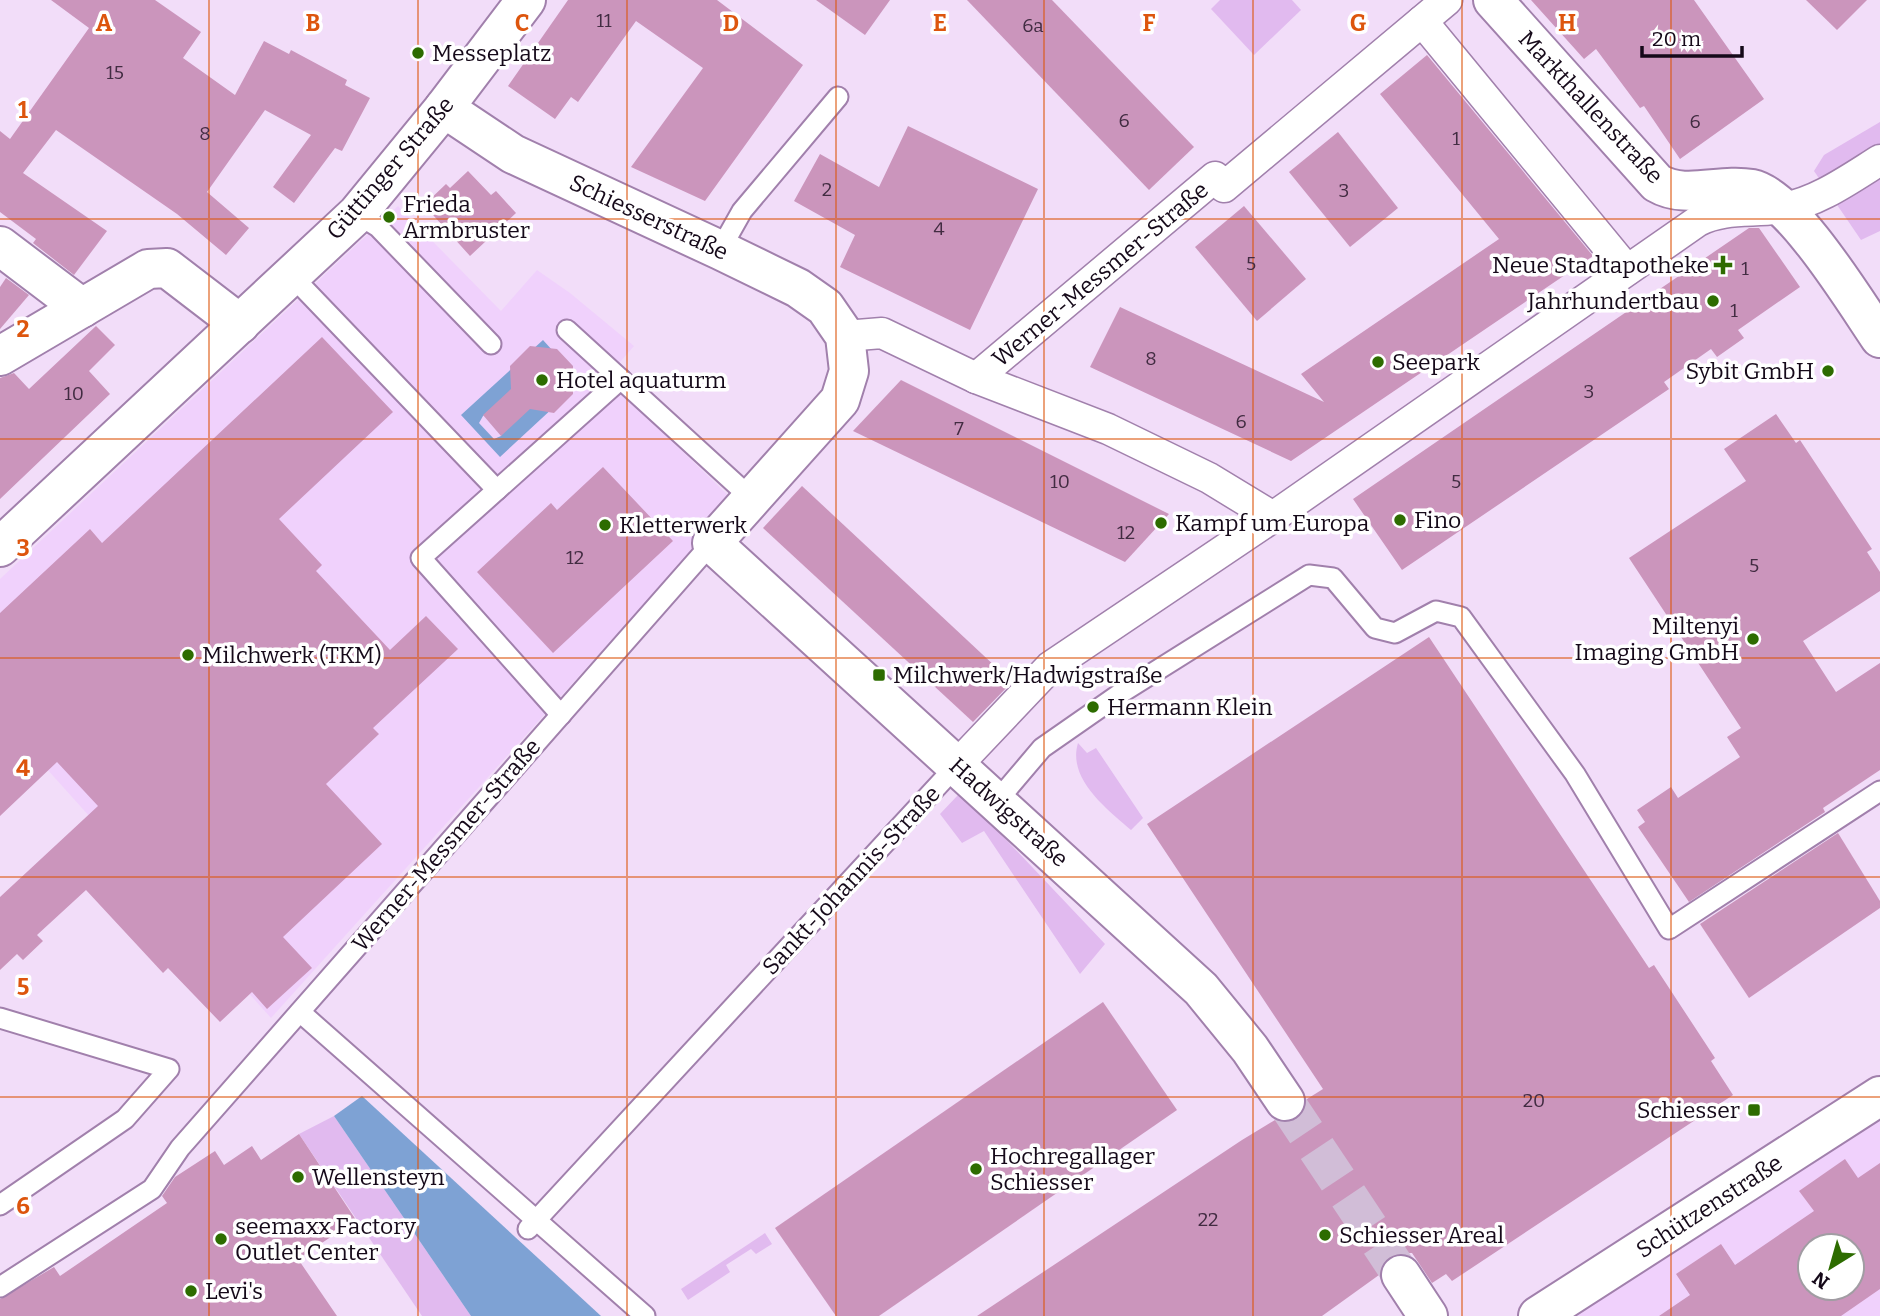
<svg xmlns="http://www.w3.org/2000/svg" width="1880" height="1316" viewBox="0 0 1880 1316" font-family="Bitter,serif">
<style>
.built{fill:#f0d1fc;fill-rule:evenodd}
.green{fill:#e1baef}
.water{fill:#7ea2d4;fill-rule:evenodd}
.building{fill:#cb95bc;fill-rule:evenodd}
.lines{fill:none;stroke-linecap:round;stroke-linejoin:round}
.minor-tunnel{stroke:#d1bdd7;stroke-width:38;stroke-dasharray:38 19;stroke-linecap:butt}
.service-casing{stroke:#a180ac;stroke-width:23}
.pedestrian-casing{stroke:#a180ac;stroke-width:33}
.minor-casing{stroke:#a180ac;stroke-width:42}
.service{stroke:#fff;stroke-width:19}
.pedestrian{stroke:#fff;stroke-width:30}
.minor{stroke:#fff;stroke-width:38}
.grid{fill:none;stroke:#dd550d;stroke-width:2;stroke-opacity:0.55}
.poi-dot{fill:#2d6c00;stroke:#fff;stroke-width:2.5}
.labels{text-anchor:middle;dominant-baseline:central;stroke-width:7;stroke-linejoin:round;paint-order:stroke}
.number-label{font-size:19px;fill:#422c42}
.poi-label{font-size:23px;fill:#150919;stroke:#fff;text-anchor:start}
.street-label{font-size:23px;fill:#150919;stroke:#fff}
.grid-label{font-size:23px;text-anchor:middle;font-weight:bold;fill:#dd550d;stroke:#fff;stroke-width:7;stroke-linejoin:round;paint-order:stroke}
</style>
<rect width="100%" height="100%" fill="#f2ddf9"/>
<g class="built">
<path d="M398,206L501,311L537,270L570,293L634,346L606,378L733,500L689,554L271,1018L0,717V579Z"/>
<path d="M1880,1118V1316H1564ZM1810,1246H1852V1288H1810Z"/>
</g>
<g class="green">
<path d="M1220,0H1292L1301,10L1254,55L1211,9Z"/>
<path d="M1880,122V231L1861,240L1814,171L1824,155Z"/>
<path d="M1078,743L1087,753L1096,748L1143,818L1131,830C1107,809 1067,779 1078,743Z"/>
<path d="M958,795L997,830L1105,944L1080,974L984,831L962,843L940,814Z"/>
<path d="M334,1116L471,1316H422L299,1134Z"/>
<path d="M765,1233L772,1244L756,1254L751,1249L726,1265L730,1272L688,1300L681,1289Z"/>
</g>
<g class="water">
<path d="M543,340L581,382L500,457L461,415ZM518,385L501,436L494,439L479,423L483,416Z"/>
<path d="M362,1096L601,1316H471L334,1116Z"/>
</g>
<g class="building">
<path d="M51,0H155L201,32L183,58L235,95L264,41L289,54L291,50L347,80L345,85L370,98L342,151L335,148L294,203L273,187L311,135L265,110L207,192L249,228L226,255L177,214L56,130L23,173L107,231L74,275L33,243L36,239L0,212V131L10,139L89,28Z"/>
<path d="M568,0H717L803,65L705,201L631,167L703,68L636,21L578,102L571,97L555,119L508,86Z"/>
<path d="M816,0H890L865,35Z"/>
<path d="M967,0H1052L1194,147L1149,190Z"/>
<path d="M1531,0H1694L1764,99L1680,159L1644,106L1640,108L1596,49L1584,59Z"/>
<path d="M1806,0H1867L1837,30Z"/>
<path d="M1427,55L1593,256L1291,461L1090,367L1120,307L1324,402L1301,374L1499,239L1380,94Z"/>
<path d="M908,126L1038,189L970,330L840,267L855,235L794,201L820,154L879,187Z"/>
<path d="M1338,132L1398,208L1350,247L1289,172Z"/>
<path d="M468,171L491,195L496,191L516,213L470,256L424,205L446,184L450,188Z"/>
<path d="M1244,206L1306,279L1257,321L1195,247Z"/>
<path d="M1749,228H1759L1800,287L1738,330L1744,338L1717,357L1711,349L1664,382L1669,389L1402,570L1353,499Z"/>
<path d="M6,278L29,295L0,329V287Z"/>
<path d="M96,326L115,345L89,371L110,394L0,499V378L14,373L29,389Z"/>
<path d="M322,337L393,412L279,519L322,565L316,571L390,650L426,616L458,649L373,728L379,734L326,784L382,844L283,937L312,968L267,1009L252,992L220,1022L168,968L163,973L86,890L37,935L43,941L23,960L17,954L0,970V897L98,806L57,762L0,816V613L90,529L102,543Z"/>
<path d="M530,346L557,349L573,366V394L554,413L530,409L501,436L483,415L511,389L510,366Z"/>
<path d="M901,380L1169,514L1125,562L853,431Z"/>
<path d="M1776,414L1796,443L1800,440L1872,549L1867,552L1880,572V591L1803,641L1836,692L1880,663V770L1823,808L1825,812L1689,902L1638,827L1645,822L1637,810L1671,787L1678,798L1740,757L1727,737L1741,728L1629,558L1746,481L1724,449Z"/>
<path d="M603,467L673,541L553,653L477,572L551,503L557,510Z"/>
<path d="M802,486L1012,682L973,722L763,528Z"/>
<path d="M1429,637L1649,968L1654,965L1715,1058L1711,1061L1733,1095L1452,1281L1446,1274L1432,1283L1412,1253H1399L1388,1257L1382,1265L1379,1275L1322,1316H977L1242,1140L1275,1120L1286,1123L1297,1119L1304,1111L1307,1099L1323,1089L1147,824Z"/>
<path d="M1838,833L1880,901V908L1749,998L1700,924Z"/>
<path d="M1103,1002L1177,1110L879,1316H836L775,1228Z"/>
<path d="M299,1134L356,1220L298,1259L337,1316H0V1299L54,1267L60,1276L167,1203L162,1196L175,1177L215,1151L224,1165L252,1146L261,1160Z"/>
<path d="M1845,1159L1858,1178L1880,1163V1289L1841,1316H1659L1690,1295L1676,1274L1721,1244L1735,1265L1814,1211L1799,1191ZM1810,1246H1852V1288H1810Z"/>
</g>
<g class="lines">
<path class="minor-tunnel" d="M1285,1101L1401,1275"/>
<defs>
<g id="service">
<path d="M357,214L378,227L491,344"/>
<path d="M720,250L742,211L838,97"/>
<path d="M291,275L497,490"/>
<path d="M567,330L751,498"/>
<path d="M561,715L421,558L621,379"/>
<path d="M997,801L1042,748L1121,693L1309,575L1333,578L1375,628L1395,633L1436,611L1461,617L1575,774L1669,929L1880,791"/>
<path d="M300,1012L645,1316"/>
<path d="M0,1018L169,1069L125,1119L0,1205"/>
<path d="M528,1229L957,765"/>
<path d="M0,1287L152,1189L180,1148L712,543"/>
</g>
<g id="pedestrian">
<path d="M1422,21L1627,270"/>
<path d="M845,336L882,333L976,378L1108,429L1209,478L1273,517"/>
<path d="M976,378L1215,177L1224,187L1447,0"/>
<path d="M957,765L1050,667L1273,517L1698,221C1725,207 1754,213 1783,208C1818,202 1851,178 1880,160"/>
</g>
<g id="minor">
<path d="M1493,0L1657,183C1686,200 1719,183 1752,189C1792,197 1856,303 1880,338"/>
<path d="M444,108L513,154L720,250L798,288L825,307L845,336L849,371L840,400L712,543L1201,989L1250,1049L1285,1101"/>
<path d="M0,246L82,308"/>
<path d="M0,356L148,269L167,268L240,324"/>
<path d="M0,547L357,214L444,108L526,0"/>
<path d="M1401,1275L1428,1316"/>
<path d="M1538,1316L1880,1096"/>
</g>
</defs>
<use href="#service" class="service-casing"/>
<use href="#pedestrian" class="pedestrian-casing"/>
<use href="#minor" class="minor-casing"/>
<use href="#service" class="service"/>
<use href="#pedestrian" class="pedestrian"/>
<use href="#minor" class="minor"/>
</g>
<path class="grid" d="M209,0V1316M418,0V1316M627,0V1316M836,0V1316M1044,0V1316M1253,0V1316M1462,0V1316M1671,0V1316M0,219H1880M0,439H1880M0,658H1880M0,877H1880M0,1097H1880"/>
<g class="poi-dot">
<circle cx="418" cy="53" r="7"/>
<circle cx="389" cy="217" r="7"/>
<path d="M1719.5 254.5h7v7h7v7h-7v7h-7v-7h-7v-7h7z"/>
<circle cx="1713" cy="301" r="7"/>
<circle cx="1378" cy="362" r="7"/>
<circle cx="1828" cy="371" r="7"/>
<circle cx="542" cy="380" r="7"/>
<circle cx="1400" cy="520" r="7"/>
<circle cx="1161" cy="523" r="7"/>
<circle cx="605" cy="525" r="7"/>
<circle cx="1753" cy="639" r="7"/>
<circle cx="188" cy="655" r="7"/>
<rect x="872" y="668" width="14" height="14" rx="3.5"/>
<circle cx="1093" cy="707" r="7"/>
<rect x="1747" y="1103" width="14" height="14" rx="3.5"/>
<circle cx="976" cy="1169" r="7"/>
<circle cx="298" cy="1177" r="7"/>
<circle cx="1325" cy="1235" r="7"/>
<circle cx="221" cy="1239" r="7"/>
<circle cx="191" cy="1291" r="7"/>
</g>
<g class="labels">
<g class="number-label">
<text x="604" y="20">11</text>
<text x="1033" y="25">6a</text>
<text x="115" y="72">15</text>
<text x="1124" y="120">6</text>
<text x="1695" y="121">6</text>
<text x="205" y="133">8</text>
<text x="1456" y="138">1</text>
<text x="827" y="189">2</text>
<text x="1344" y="190">3</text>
<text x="939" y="228">4</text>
<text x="1251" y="263">5</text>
<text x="1745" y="268">1</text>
<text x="1734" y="310">1</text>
<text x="1151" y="358">8</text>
<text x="1589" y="391">3</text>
<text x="74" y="393">10</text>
<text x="1241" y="421">6</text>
<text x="959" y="428">7</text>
<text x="1060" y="481">10</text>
<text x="1456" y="481">5</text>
<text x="1126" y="532">12</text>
<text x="575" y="557">12</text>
<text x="1754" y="565">5</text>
<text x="1534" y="1100">20</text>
<text x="1208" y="1219">22</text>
</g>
<g class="poi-label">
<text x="432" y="53">Messeplatz</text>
<text x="403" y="204">Frieda<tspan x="403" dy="26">Armbruster</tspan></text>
<text x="1709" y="265" text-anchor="end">Neue Stadtapotheke</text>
<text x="1699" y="301" text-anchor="end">Jahrhundertbau</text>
<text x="1392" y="362">Seepark</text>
<text x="1814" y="371" text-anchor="end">Sybit GmbH</text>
<text x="556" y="380">Hotel aquaturm</text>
<text x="1414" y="520">Fino</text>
<text x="1175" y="523">Kampf um Europa</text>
<text x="619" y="525">Kletterwerk</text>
<text x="1739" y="626" text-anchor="end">Miltenyi<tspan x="1739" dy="26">Imaging GmbH</tspan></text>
<text x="202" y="655">Milchwerk (TKM)</text>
<text x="893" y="675">Milchwerk/Hadwigstraße</text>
<text x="1107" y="707">Hermann Klein</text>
<text x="1740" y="1110" text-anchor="end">Schiesser</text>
<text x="990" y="1156">Hochregallager<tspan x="990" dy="26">Schiesser</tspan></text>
<text x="312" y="1177">Wellensteyn</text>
<text x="235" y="1226">seemaxx Factory<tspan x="235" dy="26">Outlet Center</tspan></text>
<text x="1339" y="1235">Schiesser Areal</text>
<text x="205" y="1291">Levi's</text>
</g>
<g class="street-label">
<text transform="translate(1591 107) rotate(47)">Markthallenstraße</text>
<text transform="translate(390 168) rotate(-49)">Güttinger Straße</text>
<text transform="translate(649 217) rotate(25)">Schiesserstraße</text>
<text transform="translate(1100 274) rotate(-40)">Werner-Messmer-Straße</text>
<text transform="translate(1009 812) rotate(42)">Hadwigstraße</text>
<text transform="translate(446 845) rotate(-49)">Werner-Messmer-Straße</text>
<text transform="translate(851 880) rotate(-47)">Sankt-Johannis-Straße</text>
<text transform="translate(1709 1206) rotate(-33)">Schützenstraße</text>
</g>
</g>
<g class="grid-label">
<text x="104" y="31">A</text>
<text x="313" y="31">B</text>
<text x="522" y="31">C</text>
<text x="731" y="31">D</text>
<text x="940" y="31">E</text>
<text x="1149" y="31">F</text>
<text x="1358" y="31">G</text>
<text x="1567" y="31">H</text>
<text x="23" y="118">1</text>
<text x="23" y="337">2</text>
<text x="23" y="556">3</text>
<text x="23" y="776">4</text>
<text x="23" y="995">5</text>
<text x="23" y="1214">6</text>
</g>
<g transform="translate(1831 1267) rotate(217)"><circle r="33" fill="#ffffff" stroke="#a19da3" stroke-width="2"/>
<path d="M0-5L12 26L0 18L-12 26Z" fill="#2d6c00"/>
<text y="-10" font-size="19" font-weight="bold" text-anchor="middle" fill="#150919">N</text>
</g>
<path d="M1642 46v10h100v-10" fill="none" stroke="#150919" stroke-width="3.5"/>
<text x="1652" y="46" font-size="21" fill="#150919" stroke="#ffffff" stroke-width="5" paint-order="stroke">20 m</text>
</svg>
